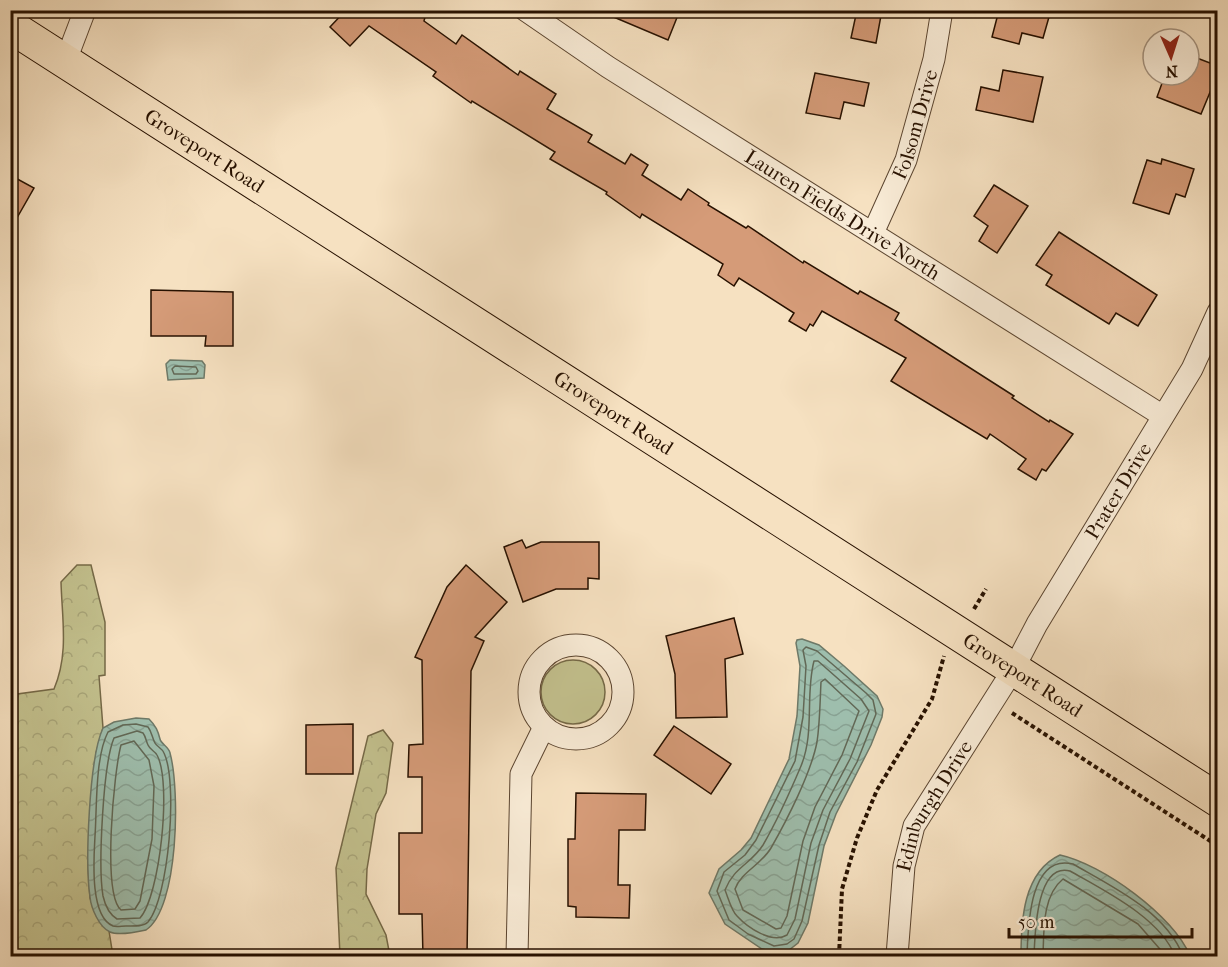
<svg xmlns="http://www.w3.org/2000/svg" width="1228" height="967" viewBox="0 0 1228 967" font-family="'IM FELL French Canon',serif">
<style>
.green{fill:#c3c18e;stroke:#756947;stroke-width:1.5}
.forest{fill:url(#forest-crowns);stroke:#756947;stroke-width:1.5}
.water{fill:url(#water-waves);stroke:#6e7968;stroke-width:1.5}
.lines{fill:none;stroke-linecap:round;stroke-linejoin:round}
.shore{stroke:#626856;stroke-width:1.5}
.building{fill:#d59b78;stroke:#271100;stroke-width:1.5}
.street-casing{stroke:#5b4530;stroke-width:23}
.primary-casing{stroke:#271100;stroke-width:35}
.path{stroke:#271100;stroke-width:4;stroke-dasharray:4.5 3;stroke-linecap:butt}
.street{stroke:#f9ecd7;stroke-width:21}
.primary{stroke:#f6e1c1;stroke-width:33}
.labels{text-anchor:middle;dominant-baseline:central;stroke-width:5;stroke-linejoin:round;paint-order:stroke}
.street-label{font-size:20px;fill:#271100;stroke:#f9ecd7}
</style>
<defs>
<pattern id="forest-crowns" width="20" height="18" patternUnits="userSpaceOnUse" patternTransform="scale(1.5)"><rect width="20" height="18" fill="#c3c18e"/><path d="M2 6a3 3 0 1 1 6 0M12 15a3 3 0 1 1 6 0" fill="none" stroke="#a8a579"/></pattern>
<pattern id="water-waves" width="16" height="10" patternUnits="userSpaceOnUse" patternTransform="scale(1.5)"><rect width="16" height="10" fill="#9ebead"/><path d="M0 5q4-4 8 0t8 0" fill="none" stroke="#88a293"/></pattern>
</defs>
<rect width="100%" height="100%" fill="#f6e1c1"/>
<filter id="stains"><feTurbulence type="fractalNoise" baseFrequency=".00333" numOctaves="4"/><feColorMatrix values="0 0 0 0 .2 0 0 0 0 .09 0 0 0 0 .02 0 0 0 .5 -.17"/></filter>
<radialGradient id="worn" r=".72"><stop offset=".6" stop-color="#630" stop-opacity="0"/><stop offset="1" stop-color="#630" stop-opacity=".3"/></radialGradient>
<circle class="green" cx="573" cy="692" r="32"/>
<g class="forest">
<path d="M77,565H91L105,622V675L99,676L103,728L96,753L88,866L90,898L97,917L109,931L113,956H11L10,695L54,689C69,654 62,619 61,582Z"/>
<path d="M383,730L393,743L386,793L376,814L367,869L366,894L386,935L390,956H340L336,868L368,736Z"/>
</g>
<g class="water">
<path d="M170,360L202,361L205,365L204,378L168,380L166,364Z"/>
<path d="M802,639L819,645L844,666L877,696L883,709L882,717L871,745L836,814L824,846L808,923L798,943L789,950L774,952L762,949L725,924L709,893L719,869L741,850L751,838L789,759L797,716L800,666L796,643L797,640Z"/>
<path d="M136,718L149,719C156,726 158,731 160,739C161,744 169,747 170,753C180,789 179,908 146,930C137,932 119,936 110,932C99,927 91,908 90,897C85,863 89,758 103,728L114,722Z"/>
<path d="M1060,855C1102,864 1174,916 1190,956H1021C1021,921 1023,872 1060,855Z"/>
</g>
<g class="lines">
<g class="shore">
<path d="M175,366L196,367L198,371L196,374H174L172,369Z"/>
<path d="M806,647L817,651L866,693L873,700L876,714L857,762L830,812L819,845L802,921L794,939L787,944L774,946L748,934L729,920L717,891L724,872L745,855L756,840L795,761L803,717L806,666L803,650Z"/>
<path d="M814,661H818L861,699L869,711L850,759L823,810L811,843L795,919L787,935C772,944 748,928 737,916C731,910 728,897 725,890C734,867 751,864 763,845C777,821 790,792 801,766C815,732 805,695 814,661Z"/>
<path d="M825,679L859,711L842,755L815,807L803,841L787,916L781,928L776,929L743,910L735,889C741,872 761,865 771,848C787,820 811,773 817,742C820,722 820,701 821,682Z"/>
<path d="M136,724L148,727C152,732 152,738 155,743C157,747 162,748 164,753C178,782 169,897 148,922C143,927 133,926 126,926C122,926 116,927 113,926C89,916 94,856 95,836C97,807 95,757 108,732L123,725Z"/>
<path d="M137,731L143,733C146,737 146,741 148,745C150,750 155,751 157,755C172,782 160,896 140,918L117,919C109,914 105,905 103,896C98,867 103,764 114,738Z"/>
<path d="M134,741L149,760L154,786L152,839L140,901L135,909L121,910C102,894 114,771 121,745Z"/>
<path d="M1027,956C1028,928 1029,853 1073,864C1113,887 1166,912 1183,956"/>
<path d="M1034,956C1035,935 1036,862 1070,871C1105,891 1160,918 1175,956"/>
<path d="M1043,956C1044,931 1042,896 1063,879L1138,924L1166,956"/>
</g>
</g>
<g class="building">
<path d="M346,10H416L425,17L424,21L456,44L462,35L518,75L520,71L556,94L547,109L592,135L588,142L625,164L631,154L648,165L642,175L681,200L688,189L709,203L708,205L746,228L748,226L803,263L804,261L858,294L860,291L899,313L895,320L1014,396L1012,398L1049,422L1050,420L1073,434L1046,471L1042,469L1036,480L1018,469L1026,459L990,434L987,439L891,381L906,358L822,311L813,326L810,324L806,331L789,321L794,313L739,278L734,286L718,275L723,264L642,214L640,218L606,194L607,192L550,159L555,152L472,101L471,103L433,76L436,72L369,26L350,46L330,27Z"/>
<path d="M597,10H680L668,40Z"/>
<path d="M857,10H882L876,43L851,38Z"/>
<path d="M999,10H1051L1043,38L1022,33L1019,44L992,37Z"/>
<path d="M1189,55L1218,66V73L1201,114L1157,97L1165,75H1189Z"/>
<path d="M1003,70L1043,77L1033,122L976,110L981,87L999,91Z"/>
<path d="M815,73L869,83L864,106L844,102L840,119L806,113Z"/>
<path d="M1162,159L1194,169L1185,197L1176,194L1169,214L1133,203L1147,160L1161,164Z"/>
<path d="M10,175L34,188L10,230Z"/>
<path d="M994,185L1028,206L997,253L979,241L988,226L974,216Z"/>
<path d="M1059,232L1157,295L1138,326L1116,313L1109,324L1046,285L1052,275L1036,265Z"/>
<path d="M151,290L233,292V346H205L206,336H151Z"/>
<path d="M522,540L526,548L541,542H599V579L588,578V589H556L523,602L504,547Z"/>
<path d="M466,565L507,602L475,637L484,641L471,671L467,957H423L422,914H399V833H422V777H408L409,745L423,744L422,660L415,657L447,587Z"/>
<path d="M734,618L743,654L725,659L727,717L676,718L675,674L666,636Z"/>
<path d="M353,724V774H306V725Z"/>
<path d="M674,726L731,764L711,794L654,755Z"/>
<path d="M576,793L646,794L645,830H619L618,885H630L629,918L576,917V907L568,906V839H575Z"/>
</g>
<g class="lines">
<defs>
<g id="street">
<path id="s1" d="M525,10L608,67L1163,416"/>
<path d="M66,60L85,10"/>
<path id="s2" d="M873,233L906,160L934,59L942,10"/>
<circle cx="576" cy="692" r="47"/>
<path d="M517,956L521,774L544,727"/>
<path id="s3" d="M897,956L904,866L914,826L1013,670L1037,624L1192,369L1218,312"/>
</g>
<g id="primary">
<path id="s4" d="M10,26L1218,800"/>
</g>
</defs>
<use href="#street" class="street-casing"/>
<use href="#primary" class="primary-casing"/>
<g class="path">
<path d="M974,609L986,589"/>
<path d="M1012,713L1218,846"/>
<path d="M839,956L842,889L857,838L877,790L932,699L944,656"/>
</g>
<use href="#street" class="street"/>
<use href="#primary" class="primary"/>
</g>
<g class="labels">
<g class="street-label">
<text stroke="none"><textPath href="#s2" startOffset="117">Folsom Drive</textPath></text>
<text stroke="none"><textPath href="#s4" startOffset="231">Groveport Road</textPath></text>
<text stroke="none"><textPath href="#s1" startOffset="378">Lauren Fields Drive North</textPath></text>
<text stroke="none"><textPath href="#s4" startOffset="717">Groveport Road</textPath></text>
<text stroke="none"><textPath href="#s3" startOffset="524">Prater Drive</textPath></text>
<text stroke="none"><textPath href="#s4" startOffset="1203">Groveport Road</textPath></text>
<text stroke="none"><textPath href="#s3" startOffset="158">Edinburgh Drive</textPath></text>
</g>
</g>
<rect width="1228" height="967" fill="none" stroke="#f6e1c1" stroke-width="36"/>
<rect x="12" y="12" width="1204" height="943" fill="none" stroke="#271100" stroke-width="3"/>
<rect x="18" y="18" width="1192" height="931" fill="none" stroke="#271100" stroke-width="1.5"/>
<g transform="translate(1171 57) rotate(177)"><circle r="28" fill="#f9ecd7" stroke="#a59481" stroke-width="1.5"/>
<path d="M0-4.5L10 22L0 15L-10 22Z" fill="#8f2418"/>
<text y="-9" font-size="16" font-weight="bold" text-anchor="middle" fill="#271100">N</text>
</g>
<path d="M1009 928v9h183v-9" fill="none" stroke="#271100" stroke-width="3"/>
<text x="1018" y="928" font-size="18" fill="#271100" stroke="#f9ecd7" stroke-width="4.5" paint-order="stroke">50 m</text>
<rect width="100%" height="100%" filter="url(#stains)"/>
<rect width="100%" height="100%" fill="url(#worn)"/>
</svg>
